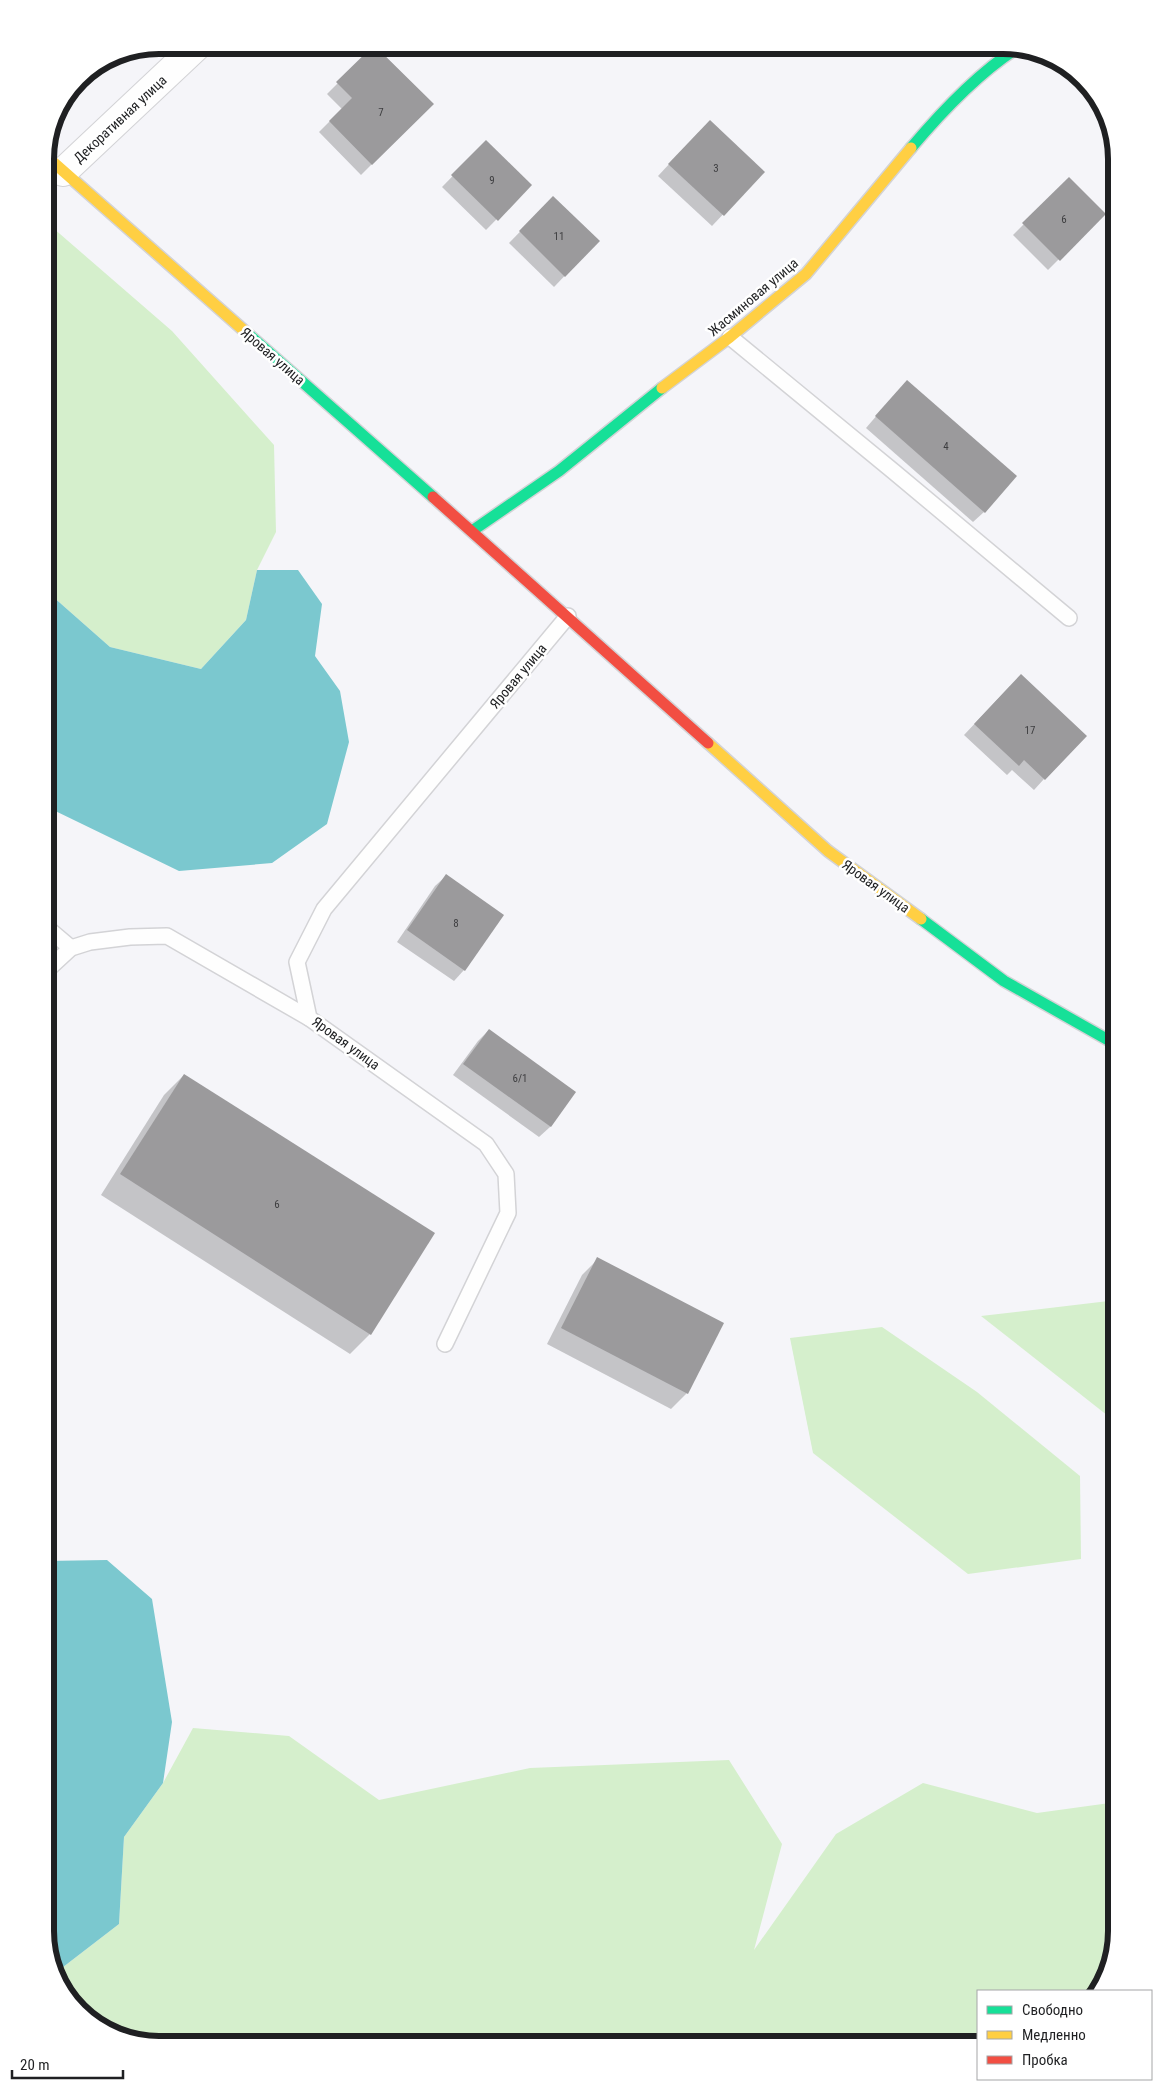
<svg xmlns="http://www.w3.org/2000/svg" width="1162" height="2090" viewBox="0 0 1162 2090" font-family="'Roboto Condensed',sans-serif">
<style>
.green{fill:#d5efcc}
.water{fill:#7bc8cf}
.shadow{fill:#0003}
.building{fill:#9b9a9c}
.lines{fill:none;stroke-linecap:round;stroke-linejoin:round}
.lane-casing{stroke:#d3d3d6;stroke-width:18}
.street-casing{stroke:#d3d3d6;stroke-width:30}
.fast-casing{stroke:#d3d3d6;stroke-width:14}
.slow-casing{stroke:#d3d3d6;stroke-width:14}
.jam-casing{stroke:#d3d3d6;stroke-width:14}
.lane{stroke:#fefefe;stroke-width:15}
.street{stroke:#fefefe;stroke-width:28}
.fast{stroke:#16e098;stroke-width:11}
.slow{stroke:#ffcf43;stroke-width:11}
.jam{stroke:#f24e42;stroke-width:11}
.labels{text-anchor:middle;dominant-baseline:central;stroke-width:5;stroke-linejoin:round;paint-order:stroke}
.number-label{font-size:11px;fill:#3e3e40}
.street-label{font-size:14px;fill:#1f2022;stroke:#fff}
.rim{fill:none;stroke:#1f2022;stroke-width:6}
</style>
<rect width="100%" height="100%" fill="#f5f5f9"/>
<g class="green">
<path d="M45,221L172,331L274,445L276,532L257,570L246,620L201,669L110,647L51,595L45,592Z"/>
<path d="M1117,1300V1423L981,1316Z"/>
<path d="M882,1327L977,1392L1080,1476L1081,1559L968,1574L813,1453L790,1338Z"/>
<path d="M193,1728L289,1736L379,1800L530,1768L729,1760L782,1844L754,1950L836,1834L923,1783L1037,1813L1117,1802V1931L1099,1991H978V2045H152L96,2026L54,1974L119,1924L124,1837L163,1783Z"/>
</g>
<g class="water">
<path d="M257,570H298L322,604L315,656L340,691L349,742L327,824L272,863L179,871L45,806V592L51,595L110,647L201,669L246,620Z"/>
<path d="M107,1560L152,1599L172,1722L163,1783L124,1837L119,1924L54,1974L45,1931V1561Z"/>
</g>
<g class="shadow">
<path d="M375,46L432,104L361,175L319,132L342,109L327,94Z"/>
<path d="M699,132L763,172L712,226L658,176Z"/>
<path d="M486,142L530,185L486,230L442,187Z"/>
<path d="M1069,179L1104,214L1048,270L1013,235Z"/>
<path d="M553,198L598,241L554,287L509,243Z"/>
<path d="M897,392L984,512L973,522L866,428Z"/>
<path d="M1010,686L1044,779L1034,790L1012,770L1007,775L964,735Z"/>
<path d="M446,876L464,970L454,981L397,942L435,886Z"/>
<path d="M489,1030L575,1092L550,1127L539,1137L453,1075L478,1041Z"/>
<path d="M184,1075L370,1334L350,1354L101,1195L164,1095Z"/>
<path d="M598,1259L687,1393L671,1409L547,1344L582,1275Z"/>
</g>
<g class="building">
<path d="M374,45L434,104L372,165L329,121L352,98L336,82Z"/>
<path d="M710,120L765,172L724,216L668,164Z"/>
<path d="M486,140L532,185L498,221L451,175Z"/>
<path d="M1069,177L1106,214L1060,261L1022,223Z"/>
<path d="M553,196L600,241L565,277L519,231Z"/>
<path d="M907,380L1017,476L985,513L875,416Z"/>
<path d="M1021,674L1087,736L1045,780L1024,760L1019,766L974,724Z"/>
<path d="M446,874L504,915L465,971L407,930Z"/>
<path d="M489,1029L576,1092L551,1127L463,1064Z"/>
<path d="M184,1074L435,1233L371,1335L120,1174Z"/>
<path d="M597,1257L724,1323L688,1394L561,1328Z"/>
</g>
<g class="lines">
<defs>
<g id="lane">
<path d="M730,337L893,471L1069,618"/>
<path d="M45,926L71,948"/>
<path d="M45,972L71,948L90,942L130,937L167,936L309,1018"/>
<path d="M445,1344L508,1213L506,1174L486,1144L309,1018L297,962L324,909L568,616"/>
</g>
<path id="street" d="M63,172L198,45"/>
<g id="fast">
<path d="M911,148C942,111 977,74 1017,48"/>
<path d="M248,334L433,497"/>
<path d="M472,531L559,471L662,388"/>
<path d="M921,919L1004,981L1117,1045"/>
</g>
<g id="slow">
<path d="M45,155L248,334"/>
<path d="M662,388L730,337L806,274L911,148"/>
<path d="M708,743L828,851L921,919"/>
</g>
<path id="jam" d="M433,497L708,743"/>
</defs>
<use href="#lane" class="lane-casing"/>
<use href="#street" class="street-casing"/>
<use href="#fast" class="fast-casing"/>
<use href="#slow" class="slow-casing"/>
<use href="#jam" class="jam-casing"/>
<use href="#lane" class="lane"/>
<use href="#street" class="street"/>
<use href="#fast" class="fast"/>
<use href="#slow" class="slow"/>
<use href="#jam" class="jam"/>
</g>
<g class="labels">
<g class="number-label">
<text x="381" y="112">7</text>
<text x="716" y="168">3</text>
<text x="492" y="180">9</text>
<text x="1064" y="219">6</text>
<text x="559" y="236">11</text>
<text x="946" y="446">4</text>
<text x="1030" y="730">17</text>
<text x="456" y="923">8</text>
<text x="520" y="1078">6/1</text>
<text x="277" y="1204">6</text>
</g>
<g class="street-label">
<text transform="translate(120 119) rotate(-43)">Декоративная улица</text>
<text transform="translate(753 297) rotate(-40)">Жасминовая улица</text>
<text transform="translate(273 356) rotate(41)">Яровая улица</text>
<text transform="translate(518 676) rotate(-50)">Яровая улица</text>
<text transform="translate(876 886) rotate(36)">Яровая улица</text>
<text transform="translate(346 1043) rotate(36)">Яровая улица</text>
</g>
</g>
<path d="M0 0H1162V2090H0ZM159 54H1003A105 105 0 0 1 1108 159V1931A105 105 0 0 1 1003 2036H159A105 105 0 0 1 54 1931V159A105 105 0 0 1 159 54Z" fill="#fff" fill-rule="evenodd"/>
<path class="rim" d="M159 54H1003A105 105 0 0 1 1108 159V1931A105 105 0 0 1 1003 2036H159A105 105 0 0 1 54 1931V159A105 105 0 0 1 159 54Z"/>
<rect x="977" y="1990" width="175" height="90" fill="#ffffff" stroke="#a5a6a7"/>
<rect x="987" y="2006" width="25" height="8" fill="#16e098" stroke="#a5a6a7"/>
<text x="1022" y="2015" font-size="15" fill="#1f2022">Свободно</text>
<rect x="987" y="2031" width="25" height="8" fill="#ffcf43" stroke="#a5a6a7"/>
<text x="1022" y="2040" font-size="15" fill="#1f2022">Медленно</text>
<rect x="987" y="2056" width="25" height="8" fill="#f24e42" stroke="#a5a6a7"/>
<text x="1022" y="2065" font-size="15" fill="#1f2022">Пробка</text>
<path d="M12 2070v8h111v-8" fill="none" stroke="#1f2022" stroke-width="2.5"/>
<text x="20" y="2070" font-size="15" fill="#1f2022" stroke="#ffffff" stroke-width="4" paint-order="stroke">20 m</text>
</svg>
